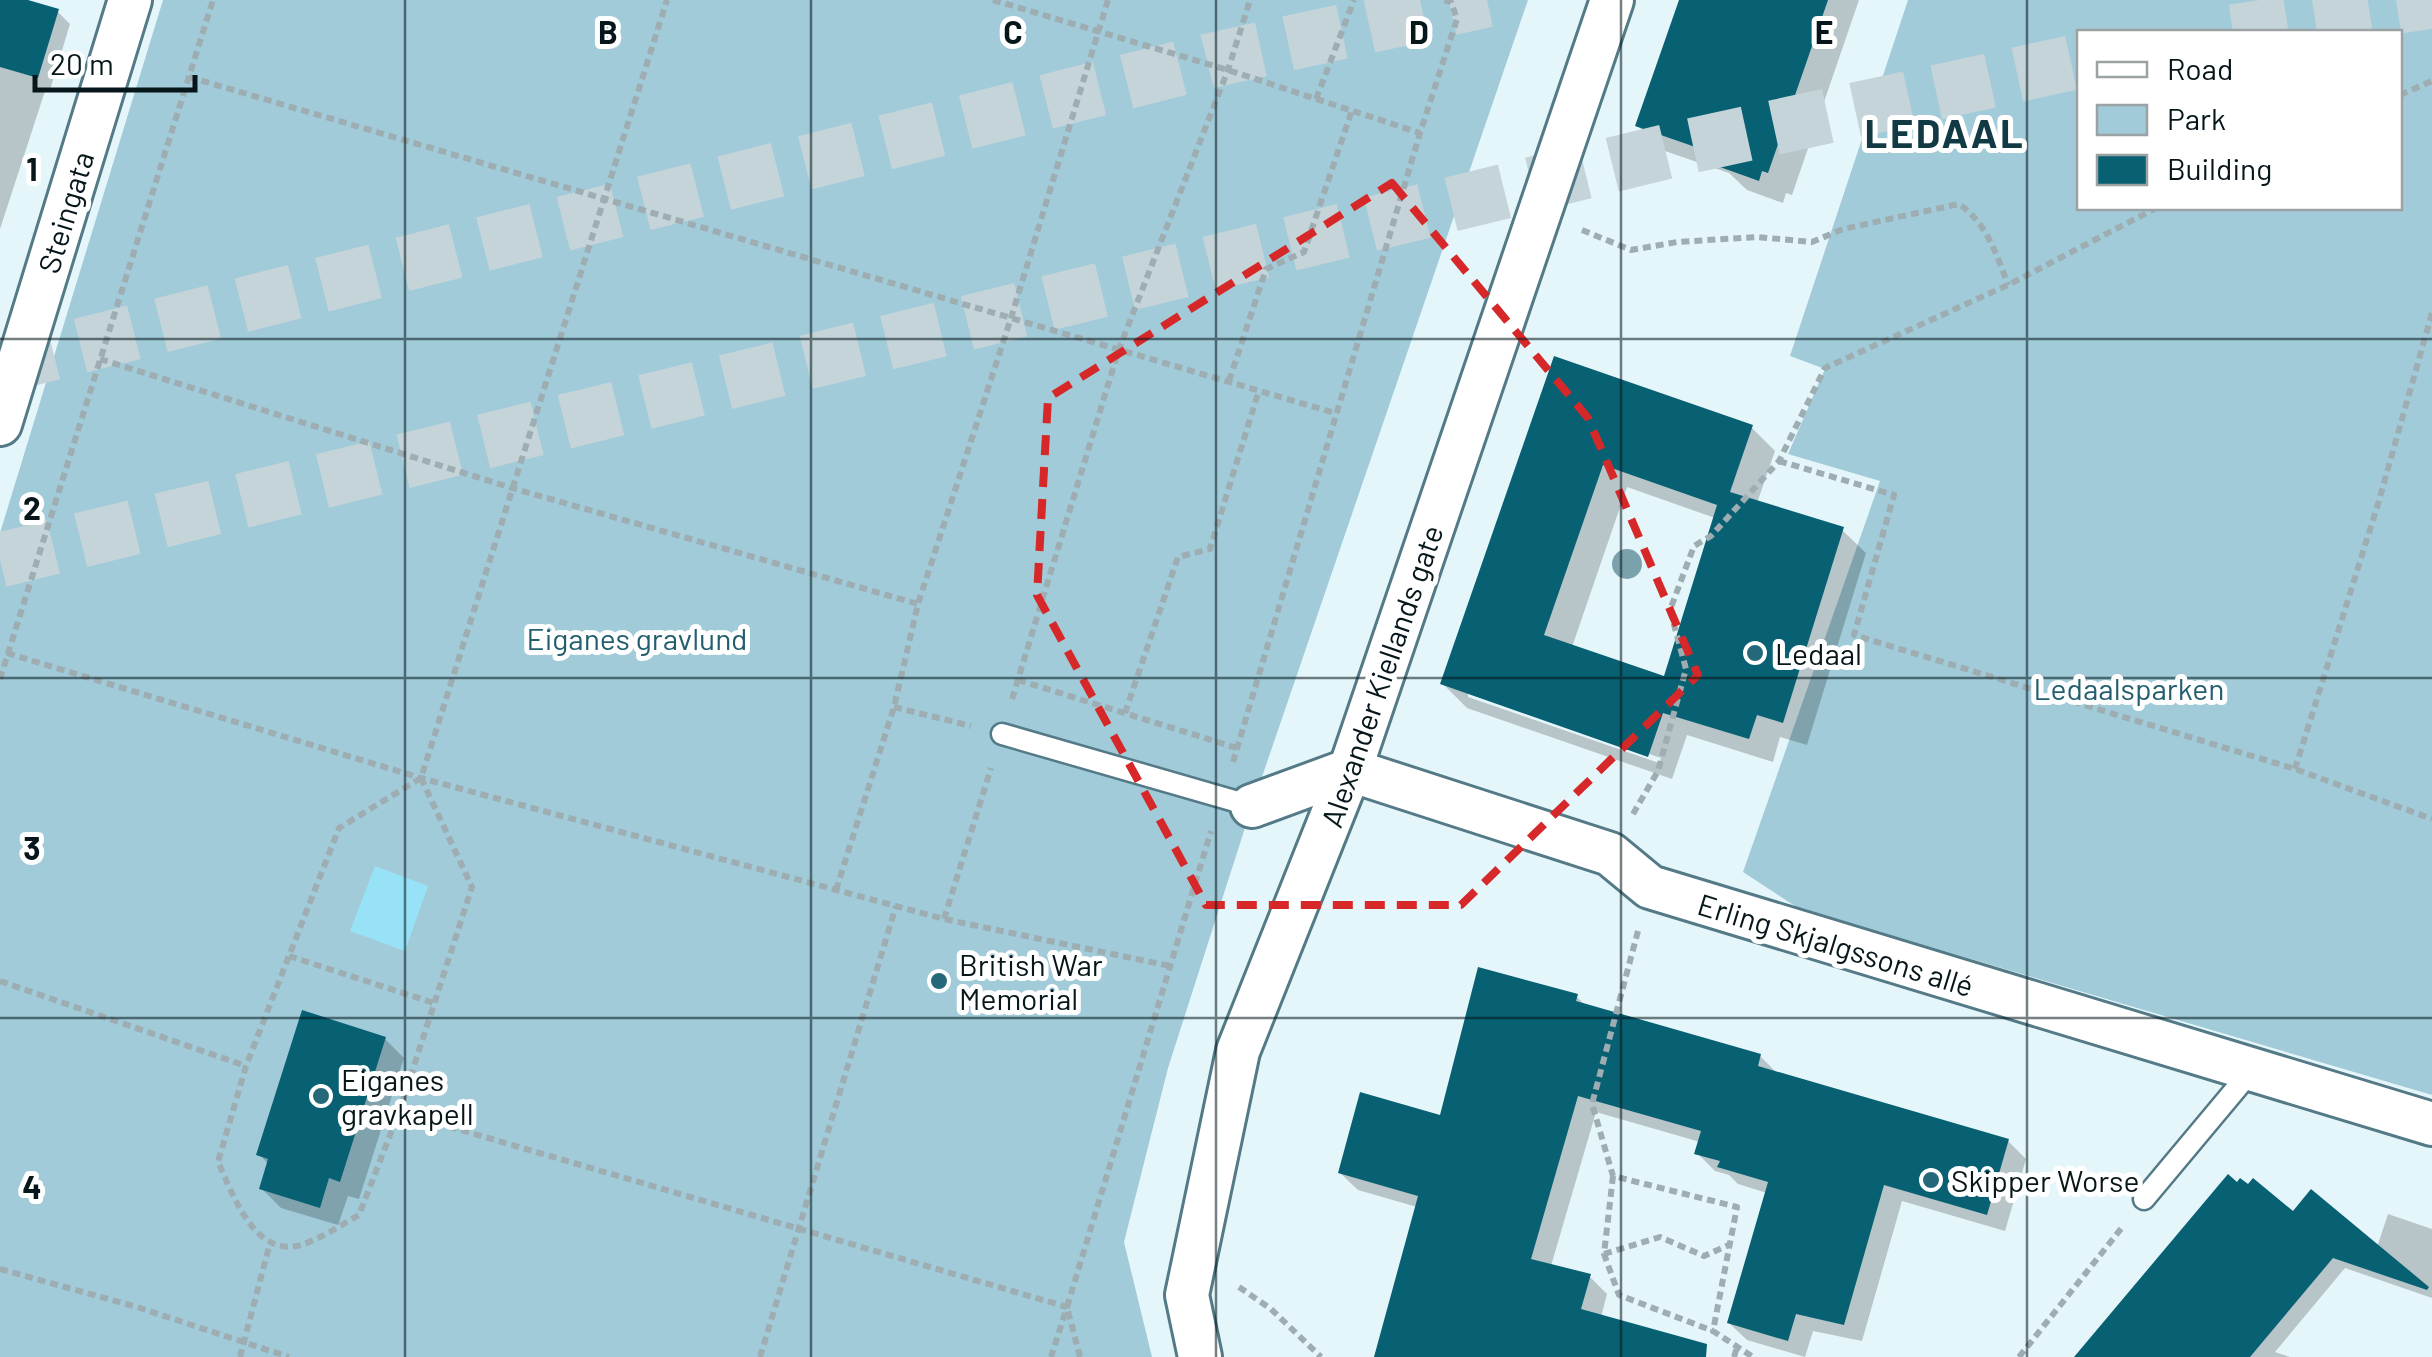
<svg xmlns="http://www.w3.org/2000/svg" width="2432" height="1357" viewBox="0 0 2432 1357" font-family="Barlow,sans-serif">
<style>
.green{fill:#a1cbd9;fill-rule:evenodd}
.water{fill:#98e2f8}
.shadow{fill:#0003;fill-rule:evenodd}
.building{fill:#086073;fill-rule:evenodd}
.lines{fill:none;stroke-linecap:round;stroke-linejoin:round}
.highway-tunnel{stroke:#c4d4d9;stroke-width:55;stroke-dasharray:55 28;stroke-linecap:butt}
.lane-casing{stroke:#537a86;stroke-width:25}
.street-casing{stroke:#537a86;stroke-width:48}
.path{stroke:#9dadb2;stroke-width:6;stroke-dasharray:8 5;stroke-linecap:butt}
.lane{stroke:#fff;stroke-width:20}
.street{stroke:#fff;stroke-width:42}
.tree{fill:#7aa2ad}
.marked{fill:none;stroke:#d62828;stroke-width:8;stroke-dasharray:20 12;stroke-linejoin:round}
.grid{fill:none;stroke:#06161b;stroke-width:2.5;stroke-opacity:0.55}
.poi-dot{fill:#25687a;stroke:#fff;stroke-width:4}
.labels{text-anchor:middle;dominant-baseline:central;stroke-width:10;stroke-linejoin:round;paint-order:stroke}
.street-label{font-size:30px;fill:#06161b;stroke:#fff}
.park-label{font-size:30px;fill:#235e6e;stroke:#fff}
.poi-label{font-size:30px;fill:#06161b;stroke:#fff;text-anchor:start}
.district-label{font-size:40px;font-weight:bold;letter-spacing:2.5px;fill:#123a45;stroke:#fff}
.grid-label{font-size:32px;text-anchor:middle;font-weight:bold;fill:#06161b;stroke:#fff;stroke-width:10;stroke-linejoin:round;paint-order:stroke}
</style>
<rect width="100%" height="100%" fill="#e5f6fb"/>
<g class="green">
<path d="M163,0H1528L1252,806L1168,1068L1124,1242L1152,1357H0V533Z"/>
<path d="M1908,0H2432V1095L1798,908L1743,872L1880,481L1788,454L1825,369L1790,356ZM2400,32V208H2080V32Z"/>
</g>
<path class="water" d="M375,866L428,886L405,951L350,931Z"/>
<g class="shadow">
<path d="M0,0H18L57,11L70,24L50,90L46,88L0,229Z"/>
<path d="M1682,0H1859L1792,195L1786,193L1783,203L1747,190L1729,173L1662,150L1638,126Z"/>
<path d="M1555,359L1751,427L1775,451L1757,503L1842,530L1866,553L1807,745L1780,737L1773,762L1687,735L1672,779L1467,708L1443,684ZM1627,487L1715,518L1666,679L1572,647ZM1468,692L1661,758L1659,763L1468,697Z"/>
<path d="M1576,996L1587,1007L1760,1056L1779,1075L2008,1141L2026,1159L2005,1231L1902,1201L1862,1341L1813,1331L1805,1357L1747,1340L1729,1323L1767,1193L1738,1184L1729,1175L1715,1171L1697,1153L1700,1142L1596,1112L1551,1266L1589,1276L1607,1294L1601,1317L1684,1357H1385L1417,1207L1358,1190L1340,1173L1442,1118Z"/>
<path d="M385,1039L404,1058L359,1199L348,1196L338,1225L281,1208L262,1189L269,1165L259,1154Z"/>
<path d="M2388,1214L2432,1229V1298L2345,1268L2275,1352L2290,1357H2075L2294,1215L2377,1247Z"/>
</g>
<g class="building">
<path d="M0,0H28L59,9L38,78L0,67Z"/>
<path d="M1679,0H1828L1768,173L1762,171L1759,181L1720,167L1724,157L1635,126Z"/>
<path d="M1554,356L1753,425L1730,492L1844,527L1783,723L1757,715L1749,739L1663,713L1648,757L1440,684ZM1603,465L1717,505L1664,676L1544,635Z"/>
<path d="M1478,967L1578,994L1576,1001L1761,1054L1758,1066L2009,1139L1987,1215L1884,1185L1844,1325L1796,1314L1788,1341L1727,1323L1768,1182L1717,1167L1720,1161L1694,1154L1701,1131L1578,1096L1531,1259L1591,1274L1581,1309L1707,1344L1706,1357H1374L1418,1196L1338,1173L1360,1092L1440,1115Z"/>
<path d="M302,1010L386,1037L340,1182L329,1178L320,1208L259,1189L268,1159L256,1155Z"/>
<path d="M2228,1174L2237,1182L2240,1178L2248,1184L2253,1178L2293,1211L2311,1189L2429,1287L2427,1290L2333,1258L2250,1357H2074Z"/>
</g>
<g class="lines">
<g class="highway-tunnel">
<path d="M2233,32L2432,1"/>
<path d="M0,366L1208,61L1487,0"/>
<path d="M0,560L1685,147L2080,61"/>
</g>
<defs>
<g id="lane">
<path d="M1002,734L1252,806"/>
<path d="M2144,1199L2251,1071"/>
</g>
<g id="street">
<path d="M0,424L130,0"/>
<path d="M1252,806L1350,770L1610,854L1650,887L2432,1124"/>
<path d="M1200,1357L1187,1295L1238,1051L1350,770L1612,0"/>
</g>
</defs>
<use href="#lane" class="lane-casing"/>
<use href="#street" class="street-casing"/>
<g class="path">
<path d="M993,0L1228,70L1420,133"/>
<path d="M189,77L1335,413"/>
<path d="M2400,95L2432,81"/>
<path d="M1316,99L1354,0"/>
<path d="M1582,230L1631,250L1677,242L1757,237L1812,242L1843,229L1959,204C1986,222 1997,255 2008,285"/>
<path d="M100,359L512,488L918,604"/>
<path d="M1229,381L1266,269L1304,252L1352,110"/>
<path d="M1779,461L1894,495L1854,635L2295,769L2432,819"/>
<path d="M7,653L421,778L944,919L1170,966"/>
<path d="M0,679L213,0"/>
<path d="M1018,680L1237,748"/>
<path d="M1012,699L1119,349L1228,70L1250,0"/>
<path d="M894,707L971,726"/>
<path d="M1125,713L1178,557L1210,549L1259,390"/>
<path d="M1233,762L1420,133L1457,19L1451,2L1444,0"/>
<path d="M2295,769L2378,504L2432,313"/>
<path d="M421,778L472,887L399,1112L359,1215C341,1225 323,1237 304,1244C255,1261 233,1194 218,1162L246,1066L339,828L421,778L667,0"/>
<path d="M1633,814L1658,771L1686,669L1670,610L1694,546L1711,536L1779,461L1825,368L2008,285L2156,208"/>
<path d="M836,890L894,707L918,604L1011,318L1108,0"/>
<path d="M944,919L991,768"/>
<path d="M1638,931L1592,1104L1613,1176L1737,1207L1713,1331L1753,1357"/>
<path d="M289,956L434,1003"/>
<path d="M0,981L246,1066"/>
<path d="M399,1112L1067,1307L1051,1357"/>
<path d="M1613,1176L1604,1254L1619,1295L1713,1331"/>
<path d="M1604,1254L1660,1237L1704,1256L1729,1245"/>
<path d="M0,1269L137,1307L289,1357"/>
<path d="M1239,1287L1271,1309L1321,1357"/>
<path d="M240,1357L270,1243"/>
<path d="M760,1357L896,906"/>
<path d="M1080,1357L1067,1307L1211,831"/>
<path d="M1734,1357L1737,1347"/>
<path d="M2019,1357L2124,1225"/>
</g>
<use href="#lane" class="lane"/>
<use href="#street" class="street"/>
</g>
<circle class="tree" cx="1627" cy="564" r="15"/>
<path class="marked" d="M1392,183L1588,418L1698,675L1461,905H1206L1037,595L1048,398Z"/>
<path class="grid" d="M405,0V1357M811,0V1357M1216,0V1357M1621,0V1357M2027,0V1357M0,339H2432M0,678H2432M0,1018H2432"/>
<g class="poi-dot">
<circle cx="1755" cy="653" r="10"/>
<circle cx="939" cy="981" r="10"/>
<circle cx="321" cy="1096" r="10"/>
<circle cx="1931" cy="1180" r="10"/>
</g>
<g class="labels">
<g class="street-label">
<text transform="translate(65 212) rotate(-73)">Steingata</text>
<text transform="translate(1381 676) rotate(-71)">Alexander Kiellands gate</text>
<text transform="translate(1836 944) rotate(17)">Erling Skjalgssons allé</text>
</g>
<g class="park-label">
<text x="637" y="638">Eiganes gravlund</text>
<text x="2129" y="688">Ledaalsparken</text>
</g>
<g class="poi-label">
<text x="1775" y="653">Ledaal</text>
<text x="959" y="964">British War<tspan x="959" dy="34">Memorial</tspan></text>
<text x="341" y="1079">Eiganes<tspan x="341" dy="34">gravkapell</tspan></text>
<text x="1951" y="1180">Skipper Worse</text>
</g>
<g class="district-label">
<text x="1945" y="132">LEDAAL</text>
</g>
</g>
<g class="grid-label">
<text x="608" y="44">B</text>
<text x="1013" y="44">C</text>
<text x="1419" y="44">D</text>
<text x="1824" y="44">E</text>
<text x="32" y="181">1</text>
<text x="32" y="520">2</text>
<text x="32" y="860">3</text>
<text x="32" y="1199">4</text>
</g>
<rect x="2077" y="30" width="325" height="180" fill="#ffffff" stroke="#9ba2a4" stroke-width="2.5"/>
<rect x="2097" y="62" width="50" height="15" fill="#ffffff" stroke="#9ba2a4" stroke-width="2.5"/>
<text x="2167" y="80" font-size="30" fill="#06161b">Road</text>
<rect x="2097" y="105" width="50" height="30" fill="#a1cbd9" stroke="#9ba2a4" stroke-width="2.5"/>
<text x="2167" y="130" font-size="30" fill="#06161b">Park</text>
<rect x="2097" y="155" width="50" height="30" fill="#086073" stroke="#9ba2a4" stroke-width="2.5"/>
<text x="2167" y="180" font-size="30" fill="#06161b">Building</text>
<path d="M35 75v15h160v-15" fill="none" stroke="#06161b" stroke-width="5"/>
<text x="50" y="75" font-size="30" fill="#06161b" stroke="#ffffff" stroke-width="8" paint-order="stroke">20 m</text>
</svg>
